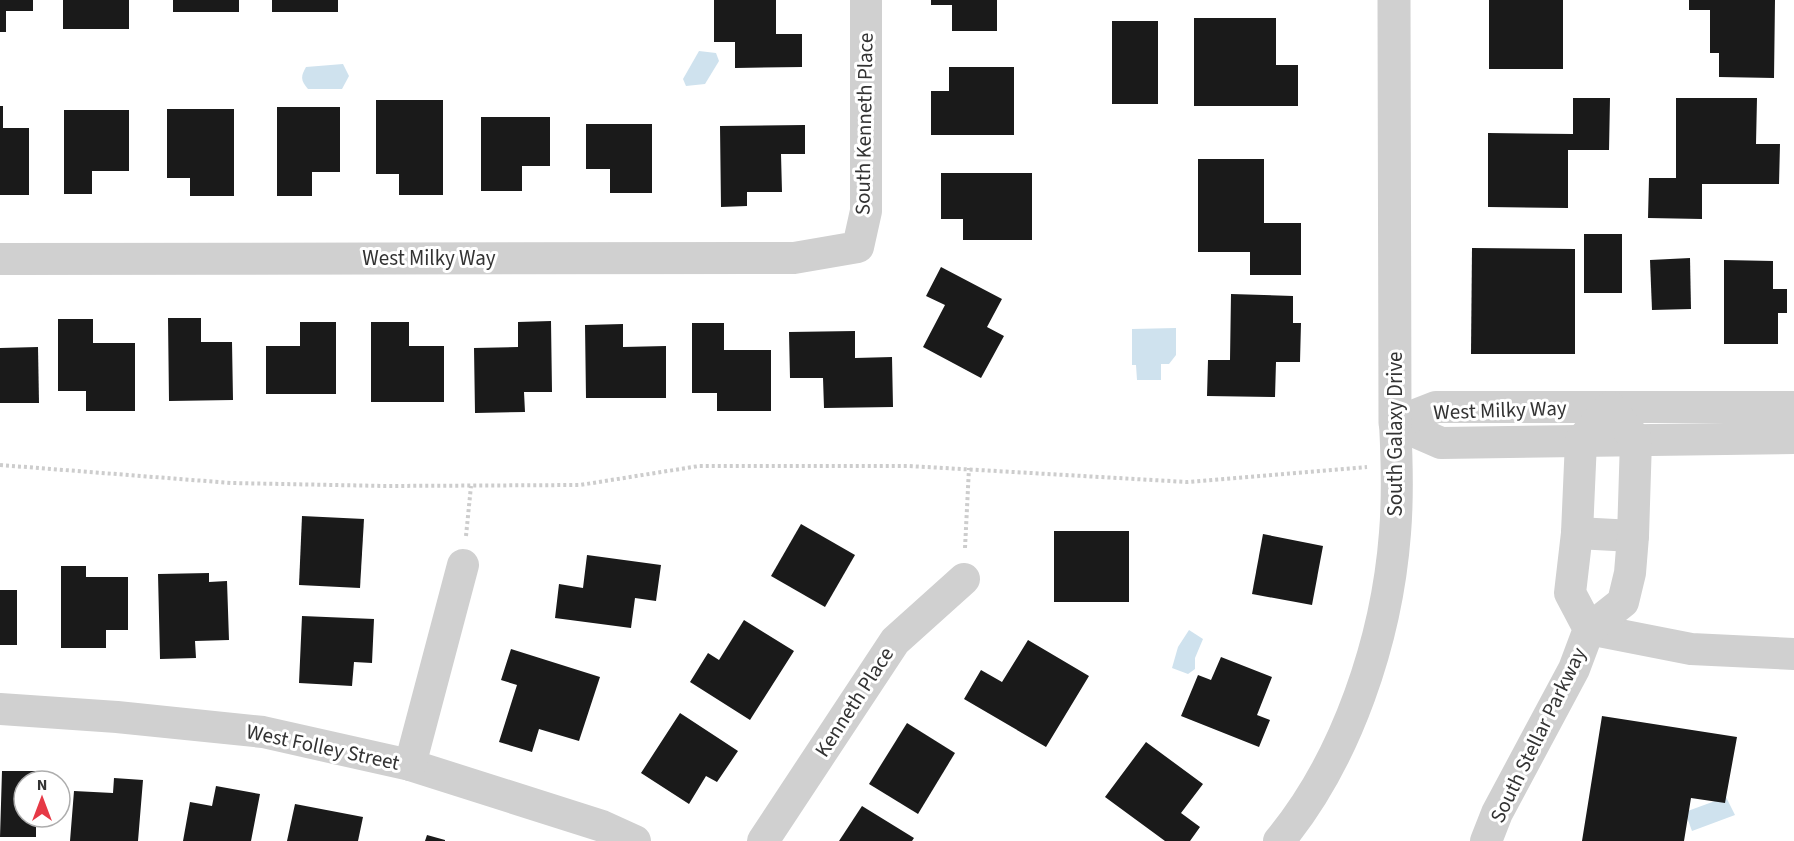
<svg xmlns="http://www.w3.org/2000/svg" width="1794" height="841" viewBox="0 0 1794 841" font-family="'Source Sans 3',sans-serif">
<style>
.water{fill:#cfe2ee}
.building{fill:#1a1a1a}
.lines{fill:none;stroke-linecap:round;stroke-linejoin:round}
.path{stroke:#cdcdcd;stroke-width:4;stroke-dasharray:3 3;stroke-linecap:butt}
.minor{stroke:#d0d0d0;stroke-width:32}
.tertiary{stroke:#d0d0d0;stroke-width:33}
.labels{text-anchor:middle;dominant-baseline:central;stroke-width:6;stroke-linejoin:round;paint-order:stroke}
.street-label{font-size:21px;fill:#333;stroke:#fff}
</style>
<rect width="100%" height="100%" fill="#fff"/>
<g class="water">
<path d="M699,51L716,53L719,61L705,84L686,86L683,79Z"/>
<path d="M343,64L349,76L342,89H308C300,80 301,76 306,67Z"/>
<path d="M1176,328V355L1169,364H1161V380H1137L1136,365H1132V329Z"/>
<path d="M1189,630L1203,639L1195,658V669L1188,674L1172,668L1178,647Z"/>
<path d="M1726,797L1735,815L1692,831L1685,812Z"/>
</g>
<g class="building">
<path d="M0,0H33V11H6V32H0Z"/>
<rect x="63" y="0" width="66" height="29"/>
<rect x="173" y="0" width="66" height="12"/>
<rect x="272" y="0" width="66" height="12"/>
<path d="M714,0H776V34H802V67L735,68V42H714Z"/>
<path d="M931,0H997V31H952V5H931Z"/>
<rect x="1489" y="0" width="74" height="69"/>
<path d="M1689,0H1775L1774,78L1719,77V53H1710V10H1689Z"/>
<path d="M1194,18H1276V65H1298V106H1194Z"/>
<rect x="1112" y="21" width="46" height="83"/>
<path d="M949,67H1014V135H931V91H949Z"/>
<path d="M1573,98H1610L1609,150H1568V208L1488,207V133L1573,134Z"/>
<path d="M1676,98H1757L1756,144H1780L1779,184H1702V219L1648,218L1649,178H1676Z"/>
<path d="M376,100H443V195H399V174H376Z"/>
<path d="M0,106H3V128H29V195H0Z"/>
<path d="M277,107H340V172H312V196H277Z"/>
<path d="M167,109H234V196H190V178H167Z"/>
<path d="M64,110H129V171H92V194H64Z"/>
<path d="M481,117H550V166H522V191H481Z"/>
<path d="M586,124H652V193H610V169H586Z"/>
<path d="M805,125V154H781L782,192H747V206L721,207L720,126Z"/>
<path d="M1198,159H1264V223H1301V275H1250V252H1198Z"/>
<path d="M941,173H1032V240H963V219H941Z"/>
<rect x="1584" y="234" width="38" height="59"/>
<path d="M1472,248L1575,249V354H1471Z"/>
<path d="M1690,258L1691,309L1652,310L1650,260Z"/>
<path d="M1724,260L1773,261V289H1787V313H1778V344H1724Z"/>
<path d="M941,267L1002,299L987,327L1004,336L981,378L923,347L945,305L926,296Z"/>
<path d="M1231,294L1293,296V323H1301L1300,362H1276L1275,397L1207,396L1208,360H1230Z"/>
<path d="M168,318H201V342H232L233,400L169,401Z"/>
<path d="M58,319H93V343H135V411H86V391H58Z"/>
<path d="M551,321L552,392H524L525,412L475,413L474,348L518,347V322Z"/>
<path d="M300,322H336V394H266V346H300Z"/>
<path d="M371,322H409V346H444V402H371Z"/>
<path d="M692,323H724V350H771V411H717V393H692Z"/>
<path d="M623,324V347L666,346V398H586L585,325Z"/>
<path d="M855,331V358L892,357L893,407L824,408L823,378H790L789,332Z"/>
<path d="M38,347L39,403H0V348Z"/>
<path d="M302,516L364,519L360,588L299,585Z"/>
<path d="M801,524L855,555L825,607L771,576Z"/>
<rect x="1054" y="531" width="75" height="71"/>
<path d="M1263,534L1323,546L1312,605L1252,594Z"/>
<path d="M587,555L661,565L656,601L635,598L631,628L555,618L559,584L583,588Z"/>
<path d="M61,566H86V577H128V630H106V648H61Z"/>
<path d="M209,573V582L227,581L229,640L195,641L196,658L160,659L158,574Z"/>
<rect x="0" y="590" width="17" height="55"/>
<path d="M302,616L374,619L372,663L354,662L352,686L299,683Z"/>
<path d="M744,620L794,651L750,720L690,682L708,653L719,660Z"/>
<path d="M1028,640L1089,676L1046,747L964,699L981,670L1002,682Z"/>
<path d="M511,649L600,677L579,741L539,729L532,752L499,742L517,685L501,680Z"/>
<path d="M1221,657L1272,677L1257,715L1270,720L1259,747L1181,716L1198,675L1211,680Z"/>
<path d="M680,713L738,751L717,782L706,776L689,804L641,773Z"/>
<path d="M1602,716L1737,737L1725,803L1691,798L1684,841H1582Z"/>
<path d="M907,723L955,753L918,814L869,784Z"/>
<path d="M1146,742L1203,784L1181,813L1200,827L1190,841H1165L1105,797Z"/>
<path d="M2,771H37V781H24V817H36V837H0Z"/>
<path d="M114,778L143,780L138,841H70L74,791L113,793Z"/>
<path d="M216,786L260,794L251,841H183L190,802L212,806Z"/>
<path d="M295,804L363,817L358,841H287Z"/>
<path d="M862,806L914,838L912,841H839Z"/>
<path d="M427,835L445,840V841H425Z"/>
</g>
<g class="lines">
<g class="path">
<path d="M0,465L231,483L386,486L580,485L699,466H909L1187,482L1367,467"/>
<path d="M466,536L471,486"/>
<path d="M965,548L969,468"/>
</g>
<g class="minor">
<path d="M0,259L794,258L858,247L866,211V0"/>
<path d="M1395,423L1441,443L1794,438"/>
<path d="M1395,423L1436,407H1794"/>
<path d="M1577,533L1633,536"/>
<path d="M1589,629L1691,649L1794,654"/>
<path d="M0,709L117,717L263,732L410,765L602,826L635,841"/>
<path d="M410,765L463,565"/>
<path d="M763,841L895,641L964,579"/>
<path d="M1279,841C1347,759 1387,639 1395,533C1398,497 1397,460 1395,423"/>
<path d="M1486,841L1497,813L1574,669L1589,629L1623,602L1630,573L1633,536L1636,440L1610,407L1581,441L1577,533L1570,593L1589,629"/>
</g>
<path class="tertiary" d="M1394,0L1395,423"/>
</g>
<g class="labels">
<g class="street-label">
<text transform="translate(864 124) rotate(-89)">South Kenneth Place</text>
<text x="429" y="258">West Milky Way</text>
<text transform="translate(1500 410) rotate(-2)">West Milky Way</text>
<text transform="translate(1395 434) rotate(-90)">South Galaxy Drive</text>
<text transform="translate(854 702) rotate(-57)">Kenneth Place</text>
<text transform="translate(1538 735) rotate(-64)">South Stellar Parkway</text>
<text transform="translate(323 747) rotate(12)">West Folley Street</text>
</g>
</g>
<g transform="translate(42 799)"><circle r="28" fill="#ffffff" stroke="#adadad" stroke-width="1.5"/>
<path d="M0-4.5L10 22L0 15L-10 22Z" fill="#e63946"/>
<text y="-9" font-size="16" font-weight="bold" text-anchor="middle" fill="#333333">N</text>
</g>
</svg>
